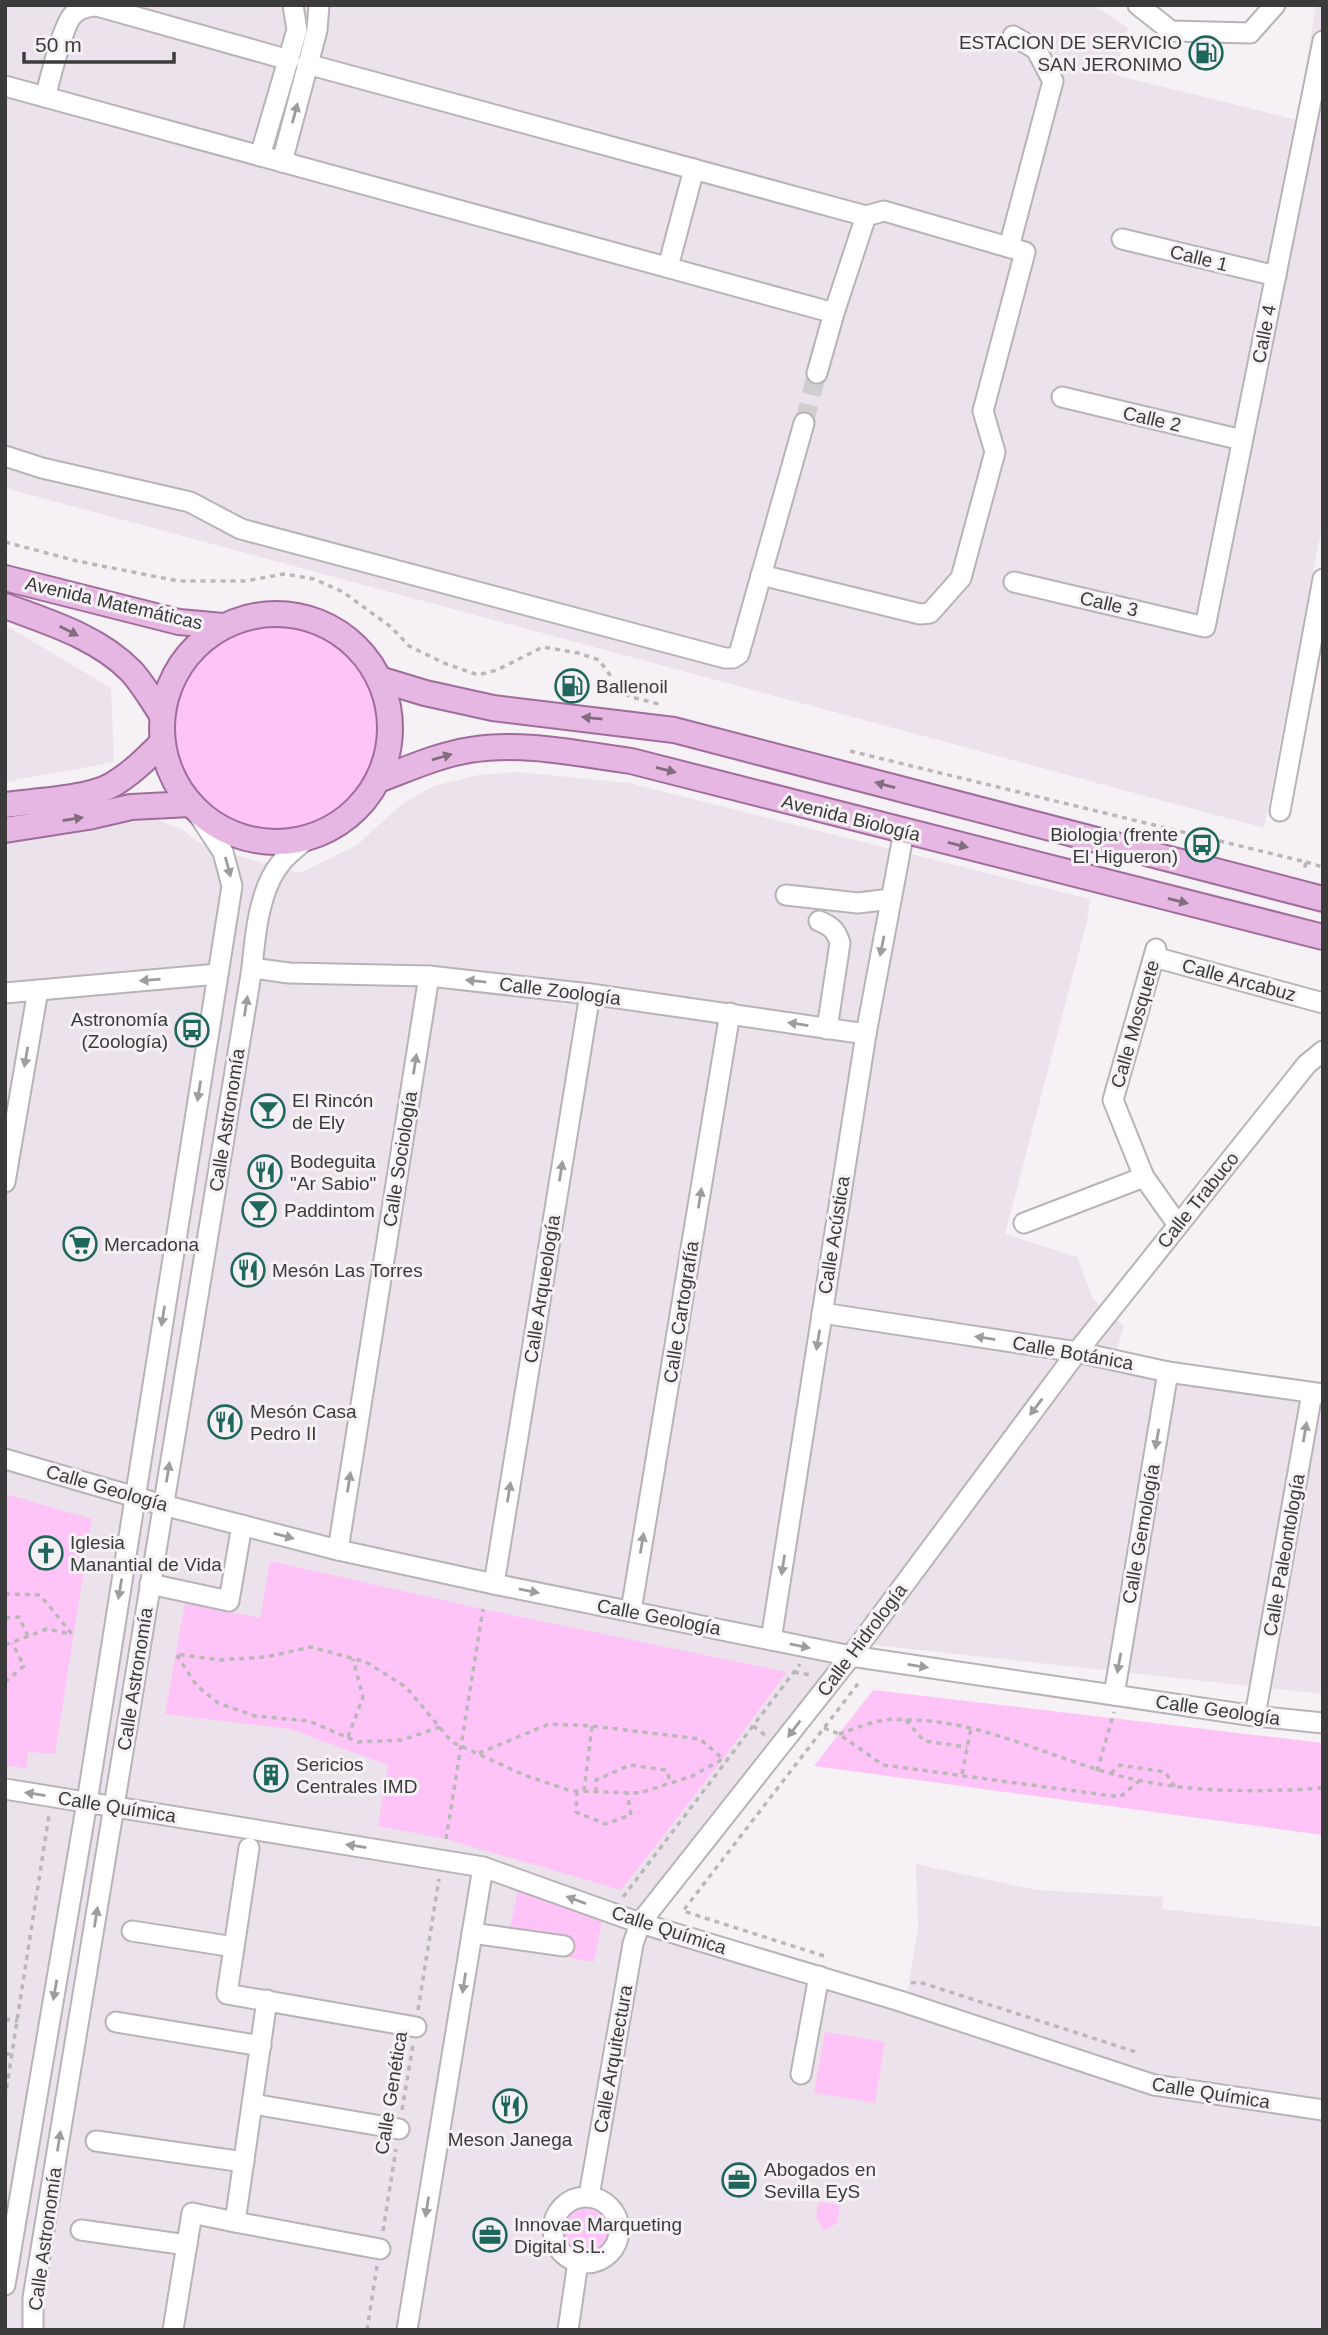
<svg xmlns="http://www.w3.org/2000/svg" width="1328" height="2335" viewBox="0 0 1328 2335" font-family="Arial,sans-serif">
<style>
.built{fill:#ece2eb}
.green{fill:#fec4f8}
.lines{fill:none;stroke-linecap:round;stroke-linejoin:round}
.minor-tunnel{stroke:#d0cdcf;stroke-width:19;stroke-dasharray:19 10;stroke-linecap:butt}
.minor-casing{stroke:#b7b3b7;stroke-width:23}
.major-casing{stroke:#a06c9c;stroke-width:28}
.path{stroke:#bab7b9;stroke-width:3.5;stroke-dasharray:5 5;stroke-linecap:butt}
.minor{stroke:#fff;stroke-width:19}
.major{stroke:#e6b7e2;stroke-width:24}
.oneway{fill:#9e9d9e}
.oneway2{fill:#806d7e}
.labels{text-anchor:middle;dominant-baseline:central;stroke-width:6;stroke-linejoin:round;paint-order:stroke}
.poi-label{font-size:19px;fill:#3c3b3c;stroke:#f5f1f4;text-anchor:start}
.street-label{font-size:19px;fill:#3c3b3c;stroke:#f5f1f4}
</style>
<rect width="100%" height="100%" fill="#f5f1f4"/>
<g class="built">
<path d="M5,5H1094L1128,28L1115,75L1297,120L1316,5H1323V521L1264,828L5,488Z"/>
<path d="M5,625L111,688L114,762L5,782Z"/>
<path d="M517,772L629,783L1090,899L1087,921L1005,1234L1077,1257L1093,1299L1124,1326L1115,1355L1323,1392V1694L847,1642L641,1923L906,2002L918,1928L916,1864L1037,1890L1163,1897L1162,1909L1323,1927V2330H5V844L129,819H156L181,829L197,841L223,852L300,873L357,845L402,804L434,786L478,775Z"/>
</g>
<g class="green">
<circle cx="276" cy="728" r="114"/>
<path d="M5,1494L92,1519L55,1754L28,1752L26,1769L5,1765Z"/>
<path d="M270,1561L483,1609L787,1672L723,1759L621,1890L446,1839L378,1826L388,1765L290,1729L165,1714L185,1602L260,1618Z"/>
<path d="M873,1690L1323,1743V1835L814,1766Z"/>
<path d="M520,1880L604,1910L594,1962L565,1957L568,1938L510,1928Z"/>
<path d="M825,2032L885,2042L875,2103L814,2093Z"/>
<circle cx="586" cy="2230" r="33"/>
<path d="M819,2202L840,2205L837,2223L824,2231L816,2218Z"/>
</g>
<g class="lines">
<path class="minor-tunnel" d="M804,423L817,373"/>
<defs>
<g id="minor">
<path d="M1138,5L1171,31L1250,33L1275,5"/>
<path d="M307,64L866,216"/>
<path d="M5,86L834,313L817,373"/>
<path d="M45,97C50,80 62,28 72,16C78,9 87,6 97,6L289,60"/>
<path d="M260,156L297,30L293,5"/>
<path d="M282,162L317,30L319,5"/>
<path d="M1122,239L1276,276"/>
<path d="M1009,247L1053,81L1036,49L1013,36"/>
<path d="M668,267L694,169"/>
<path d="M1062,397L1242,440"/>
<path d="M5,456L42,468L190,502L241,529L725,658H733L739,654L804,423"/>
<path d="M761,575L920,614L930,613L961,578L995,452L983,411L1025,252L884,211L866,216L834,313"/>
<path d="M1014,582L1205,627L1323,41"/>
<path d="M1280,811L1323,579"/>
<path d="M786,895L858,903L891,899"/>
<path d="M819,921C831,926 836,930 840,943L827,1029"/>
<path d="M1156,949L1113,1100L1144,1177L1178,1225"/>
<path d="M1154,957L1323,1003"/>
<path d="M252,968L289,973L429,976L590,994L866,1034"/>
<path d="M5,993L218,974"/>
<path d="M5,1182L38,990"/>
<path d="M1024,1223L1144,1177"/>
<path d="M822,1313L1077,1352L1168,1372L1323,1394"/>
<path d="M5,1459L163,1505L338,1550L494,1584L851,1656L1255,1716L1323,1723"/>
<path d="M338,1550L429,976"/>
<path d="M150,1584L229,1601L242,1525"/>
<path d="M494,1584L590,994"/>
<path d="M631,1611L730,1013"/>
<path d="M771,1640L866,1034L904,831"/>
<path d="M1114,1695L1168,1372"/>
<path d="M1255,1716L1312,1393"/>
<path d="M5,1789L483,1867L640,1923L900,2001L1154,2085L1323,2110"/>
<path d="M249,1848L227,1994L416,2027"/>
<path d="M132,1931L234,1947"/>
<path d="M472,1933L564,1946"/>
<path d="M267,2000L235,2222L380,2249"/>
<path d="M116,2022L261,2046"/>
<path d="M801,2074L819,1976"/>
<path d="M253,2104L399,2129"/>
<path d="M96,2141L244,2162"/>
<path d="M589,2196L633,1944L640,1923L851,1656L1077,1352L1307,1064L1323,1051"/>
<circle cx="586" cy="2230" r="33"/>
<path d="M81,2230L187,2245"/>
<path d="M5,2285L87,1802L232,886L223,852L194,808"/>
<path d="M33,2330V2298L252,968C255,936 259,890 280,864C287,854 299,846 308,838"/>
<path d="M173,2330L192,2213L235,2222"/>
<path d="M407,2330L483,1867"/>
<path d="M568,2330L578,2262"/>
</g>
<g id="major">
<path d="M5,578L179,622L223,626"/>
<path d="M5,606C48,622 98,637 131,671C143,684 152,700 162,715"/>
<circle cx="276" cy="728" r="114"/>
<path d="M379,679L425,693L493,708L674,730L1323,899"/>
<path d="M378,780C408,769 438,755 470,750C522,741 579,754 631,761L1323,937"/>
<path d="M5,805C34,801 88,799 112,785C131,774 147,758 162,743"/>
<path d="M5,830L88,817L131,807L190,804"/>
</g>
</defs>
<use href="#minor" class="minor-casing"/>
<use href="#major" class="major-casing"/>
<g class="path">
<path d="M5,542L77,561L178,581H245L284,574L314,579L343,592L391,627L409,646L444,663L478,675L497,670L543,647L578,653L599,660L610,675L615,689L631,697L659,704"/>
<path d="M850,751L1306,862L1304,871"/>
<path d="M1306,862L1323,867"/>
<path d="M5,1594L40,1595L72,1634"/>
<path d="M5,1618L19,1617L28,1636"/>
<path d="M5,1645L47,1629L70,1634"/>
<path d="M794,1672L810,1675"/>
<path d="M5,1682L24,1666L12,1643"/>
<path d="M906,1720L924,1741L967,1747"/>
<path d="M753,1726L765,1735"/>
<path d="M440,1727L402,1740L358,1742L309,1721L255,1716L218,1703L197,1686L176,1654L219,1660L266,1657L311,1647L366,1662L406,1687L452,1742L524,1775L571,1791L640,1793L692,1776L723,1759L700,1739L592,1726L549,1724L477,1754"/>
<path d="M824,1728L839,1734L883,1765L1120,1797L1139,1781"/>
<path d="M839,1734C854,1729 870,1722 885,1720C893,1718 903,1720 912,1720C991,1722 1061,1764 1137,1780C1198,1793 1261,1792 1323,1788"/>
<path d="M348,1737L363,1697L353,1659"/>
<path d="M1097,1771L1114,1712"/>
<path d="M1111,1773L1120,1765L1165,1772L1175,1787"/>
<path d="M962,1774L971,1728"/>
<path d="M577,1791L576,1812L605,1824L631,1815L627,1792"/>
<path d="M584,1791L592,1726"/>
<path d="M596,1792V1780L630,1765L666,1770L671,1783"/>
<path d="M446,1839L483,1609"/>
<path d="M623,1897L800,1664"/>
<path d="M824,1956L683,1911L857,1685L852,1684"/>
<path d="M911,1983L919,1982L1136,2052"/>
<path d="M418,2010L439,1879"/>
<path d="M5,2019L18,2021"/>
<path d="M5,2053L12,2055"/>
<path d="M5,2098L49,1815"/>
<path d="M402,2110L413,2045"/>
<path d="M383,2231L396,2149"/>
<path d="M367,2330L377,2266"/>
</g>
<use href="#minor" class="minor"/>
<use href="#major" class="major"/>
</g>
<defs><path id="oneway-solid" d="M-6-.8H1V-3.2L6.5 0L1 3.2V.8H-6Z" transform="scale(1.75)"/></defs>
<g class="oneway">
<use href="#oneway-solid" transform="translate(295 113) rotate(-75)"/>
<use href="#oneway-solid" transform="translate(228 867) rotate(75)"/>
<use href="#oneway-solid" transform="translate(882 946) rotate(101)"/>
<use href="#oneway-solid" transform="translate(150 980) rotate(175)"/>
<use href="#oneway-solid" transform="translate(476 981) rotate(-174)"/>
<use href="#oneway-solid" transform="translate(246 1006) rotate(-81)"/>
<use href="#oneway-solid" transform="translate(798 1024) rotate(-171)"/>
<use href="#oneway-solid" transform="translate(26 1057) rotate(100)"/>
<use href="#oneway-solid" transform="translate(415 1064) rotate(-81)"/>
<use href="#oneway-solid" transform="translate(199 1091) rotate(99)"/>
<use href="#oneway-solid" transform="translate(561 1171) rotate(-81)"/>
<use href="#oneway-solid" transform="translate(700 1198) rotate(-81)"/>
<use href="#oneway-solid" transform="translate(163 1316) rotate(99)"/>
<use href="#oneway-solid" transform="translate(985 1338) rotate(-171)"/>
<use href="#oneway-solid" transform="translate(818 1340) rotate(99)"/>
<use href="#oneway-solid" transform="translate(1036 1407) rotate(127)"/>
<use href="#oneway-solid" transform="translate(1305 1432) rotate(-80)"/>
<use href="#oneway-solid" transform="translate(1157 1439) rotate(100)"/>
<use href="#oneway-solid" transform="translate(168 1472) rotate(-81)"/>
<use href="#oneway-solid" transform="translate(349 1482) rotate(-81)"/>
<use href="#oneway-solid" transform="translate(509 1492) rotate(-81)"/>
<use href="#oneway-solid" transform="translate(284 1536) rotate(15)"/>
<use href="#oneway-solid" transform="translate(642 1543) rotate(-81)"/>
<use href="#oneway-solid" transform="translate(783 1565) rotate(99)"/>
<use href="#oneway-solid" transform="translate(120 1589) rotate(99)"/>
<use href="#oneway-solid" transform="translate(529 1591) rotate(11)"/>
<use href="#oneway-solid" transform="translate(800 1646) rotate(12)"/>
<use href="#oneway-solid" transform="translate(1119 1663) rotate(100)"/>
<use href="#oneway-solid" transform="translate(918 1666) rotate(9)"/>
<use href="#oneway-solid" transform="translate(794 1729) rotate(127)"/>
<use href="#oneway-solid" transform="translate(35 1794) rotate(-171)"/>
<use href="#oneway-solid" transform="translate(356 1846) rotate(-171)"/>
<use href="#oneway-solid" transform="translate(576 1900) rotate(-160)"/>
<use href="#oneway-solid" transform="translate(96 1917) rotate(-81)"/>
<use href="#oneway-solid" transform="translate(464 1983) rotate(99)"/>
<use href="#oneway-solid" transform="translate(55 1990) rotate(100)"/>
<use href="#oneway-solid" transform="translate(59 2141) rotate(-81)"/>
<use href="#oneway-solid" transform="translate(427 2207) rotate(99)"/>
</g>
<g class="oneway2">
<use href="#oneway-solid" transform="translate(69 631) rotate(27)"/>
<use href="#oneway-solid" transform="translate(592 718) rotate(-174)"/>
<use href="#oneway-solid" transform="translate(442 757) rotate(-16)"/>
<use href="#oneway-solid" transform="translate(666 770) rotate(14)"/>
<use href="#oneway-solid" transform="translate(885 785) rotate(-165)"/>
<use href="#oneway-solid" transform="translate(73 819) rotate(-9)"/>
<use href="#oneway-solid" transform="translate(958 845) rotate(14)"/>
<use href="#oneway-solid" transform="translate(1178 901) rotate(14)"/>
</g>
<defs>
<symbol id="fuel-ring" viewBox="-11 -11 22 22"><circle r="9.5" fill="#f5f1f4" stroke="#20675b" stroke-width="1.5"/><path d="M-5.5-6h7V0h2V4h1.3V-2.5L3-4.5l.8-.8L6-3V5H2.5V1h-1V6h-7ZM-4.2-4.7v3.2H.2V-4.7Z" fill="#20675b"/></symbol>
<symbol id="bus-ring" viewBox="-11 -11 22 22"><circle r="9.5" fill="#f5f1f4" stroke="#20675b" stroke-width="1.5"/><path d="M-5-6H5V4H4V6H2V4H-2V6H-4V4H-5ZM-3.5-4V0h7V-4ZM-3.5 1.2v1.5H-2V1.2ZM2 1.2v1.5H3.5V1.2Z" fill="#20675b"/></symbol>
<symbol id="bar-ring" viewBox="-11 -11 22 22"><circle r="9.5" fill="#f5f1f4" stroke="#20675b" stroke-width="1.5"/><path d="M-6-5H6L.8 .8V4.5H3.5V6h-7V4.5H-.8V.8Z" fill="#20675b"/></symbol>
<symbol id="restaurant-ring" viewBox="-11 -11 22 22"><circle r="9.5" fill="#f5f1f4" stroke="#20675b" stroke-width="1.5"/><path d="M-5-6h1v4h1v-4h1v4h1v-4h1v5L-1.5 .5V6h-2V.5L-5-1ZM5-6V6H3V1.5H1.5Q1.5-4 5-6Z" fill="#20675b"/></symbol>
<symbol id="supermarket-ring" viewBox="-11 -11 22 22"><circle r="9.5" fill="#f5f1f4" stroke="#20675b" stroke-width="1.5"/><path d="M-6-5.5h2.5l.6 2H6L4.5 2H-2.5L-4.4-4H-6ZM-1.5 3.2a1.3 1.3 0 1 0 .1 0ZM3 3.2a1.3 1.3 0 1 0 .1 0Z" fill="#20675b"/></symbol>
<symbol id="church-ring" viewBox="-11 -11 22 22"><circle r="9.5" fill="#f5f1f4" stroke="#20675b" stroke-width="1.5"/><path d="M-1.2-6h2.4v3.5h3.3v2.4h-3.3V6h-2.4V-.1h-3.3v-2.4h3.3Z" fill="#20675b"/></symbol>
<symbol id="building-ring" viewBox="-11 -11 22 22"><circle r="9.5" fill="#f5f1f4" stroke="#20675b" stroke-width="1.5"/><path d="M-4-6H4V6H1V3H-1V6H-4ZM-2.5-4.3h1.7v1.8h-1.7ZM.8-4.3h1.7v1.8H.8ZM-2.5-1h1.7V.8h-1.7ZM.8-1h1.7V.8H.8Z" fill="#20675b"/></symbol>
<symbol id="office-ring" viewBox="-11 -11 22 22"><circle r="9.5" fill="#f5f1f4" stroke="#20675b" stroke-width="1.5"/><path d="M-6-3h4V-5.5h4V-3h4V5H-6ZM-1-4.5V-3h2v-1.5ZM-6 0V1H6V0Z" fill="#20675b"/></symbol>
</defs>
<g fill-rule="evenodd">
<use href="#fuel-ring" x="1187" y="34" width="38" height="38"/>
<use href="#fuel-ring" x="553" y="667" width="38" height="38"/>
<use href="#bus-ring" x="1183" y="826" width="38" height="38"/>
<use href="#bus-ring" x="173" y="1011" width="38" height="38"/>
<use href="#bar-ring" x="249" y="1092" width="38" height="38"/>
<use href="#restaurant-ring" x="246" y="1153" width="38" height="38"/>
<use href="#bar-ring" x="240" y="1191" width="38" height="38"/>
<use href="#supermarket-ring" x="61" y="1225" width="38" height="38"/>
<use href="#restaurant-ring" x="229" y="1251" width="38" height="38"/>
<use href="#restaurant-ring" x="206" y="1403" width="38" height="38"/>
<use href="#church-ring" x="27" y="1534" width="38" height="38"/>
<use href="#building-ring" x="252" y="1756" width="38" height="38"/>
<use href="#restaurant-ring" x="491" y="2087" width="38" height="38"/>
<use href="#office-ring" x="720" y="2161" width="38" height="38"/>
<use href="#office-ring" x="471" y="2216" width="38" height="38"/>
</g>
<g class="labels">
<g class="poi-label">
<text x="1182" y="42" text-anchor="end">ESTACION DE SERVICIO<tspan x="1182" dy="22">SAN JERONIMO</tspan></text>
<text x="596" y="686">Ballenoil</text>
<text x="1178" y="834" text-anchor="end">Biologia (frente<tspan x="1178" dy="22">El Higueron)</tspan></text>
<text x="168" y="1019" text-anchor="end">Astronomía<tspan x="168" dy="22">(Zoología)</tspan></text>
<text x="292" y="1100">El Rincón<tspan x="292" dy="22">de Ely</tspan></text>
<text x="290" y="1161">Bodeguita<tspan x="290" dy="22">"Ar Sabio"</tspan></text>
<text x="284" y="1210">Paddintom</text>
<text x="104" y="1244">Mercadona</text>
<text x="272" y="1270">Mesón Las Torres</text>
<text x="250" y="1411">Mesón Casa<tspan x="250" dy="22">Pedro II</tspan></text>
<text x="70" y="1542">Iglesia<tspan x="70" dy="22">Manantial de Vida</tspan></text>
<text x="296" y="1764">Sericios<tspan x="296" dy="22">Centrales IMD</tspan></text>
<text x="510" y="2139" text-anchor="middle">Meson Janega</text>
<text x="764" y="2169">Abogados en<tspan x="764" dy="22">Sevilla EyS</tspan></text>
<text x="514" y="2224">Innovae Marqueting<tspan x="514" dy="22">Digital S.L.</tspan></text>
</g>
<g class="street-label">
<text transform="translate(1199 258) rotate(14)">Calle 1</text>
<text transform="translate(1264 334) rotate(-79)">Calle 4</text>
<text transform="translate(1152 419) rotate(13)">Calle 2</text>
<text transform="translate(114 603) rotate(13)">Avenida Matemáticas</text>
<text transform="translate(1109 604) rotate(13)">Calle 3</text>
<text transform="translate(851 818) rotate(14)">Avenida Biología</text>
<text transform="translate(1239 980) rotate(15)">Calle Arcabuz</text>
<text transform="translate(560 991) rotate(7)">Calle Zoología</text>
<text transform="translate(1135 1024) rotate(-74)">Calle Mosquete</text>
<text transform="translate(227 1120) rotate(-81)">Calle Astronomía</text>
<text transform="translate(400 1159) rotate(-81)">Calle Sociología</text>
<text transform="translate(1198 1200) rotate(-51)">Calle Trabuco</text>
<text transform="translate(834 1235) rotate(-81)">Calle Acústica</text>
<text transform="translate(542 1289) rotate(-81)">Calle Arqueología</text>
<text transform="translate(681 1312) rotate(-81)">Calle Cartografía</text>
<text transform="translate(1073 1353) rotate(10)">Calle Botánica</text>
<text transform="translate(107 1488) rotate(16)">Calle Geología</text>
<text transform="translate(1141 1534) rotate(-80)">Calle Gemología</text>
<text transform="translate(1284 1555) rotate(-80)">Calle Paleontología</text>
<text transform="translate(659 1617) rotate(11)">Calle Geología</text>
<text transform="translate(862 1640) rotate(-53)">Calle Hidrología</text>
<text transform="translate(135 1679) rotate(-81)">Calle Astronomía</text>
<text transform="translate(1218 1710) rotate(8)">Calle Geología</text>
<text transform="translate(117 1807) rotate(9)">Calle Química</text>
<text transform="translate(669 1930) rotate(18)">Calle Química</text>
<text transform="translate(613 2059) rotate(-80)">Calle Arquitectura</text>
<text transform="translate(391 2093) rotate(-81)">Calle Genética</text>
<text transform="translate(1211 2093) rotate(9)">Calle Química</text>
<text transform="translate(45 2239) rotate(-82)">Calle Astronomía</text>
</g>
</g>
<rect width="1328" height="2335" fill="none" stroke="#3c3b3c" stroke-width="14"/>
<path d="M24 52v10h150v-10" fill="none" stroke="#3c3b3c" stroke-width="3.5"/>
<text x="35" y="52" font-size="21" fill="#3c3b3c" stroke="#f5f1f4" stroke-width="5" paint-order="stroke">50 m</text>
</svg>
